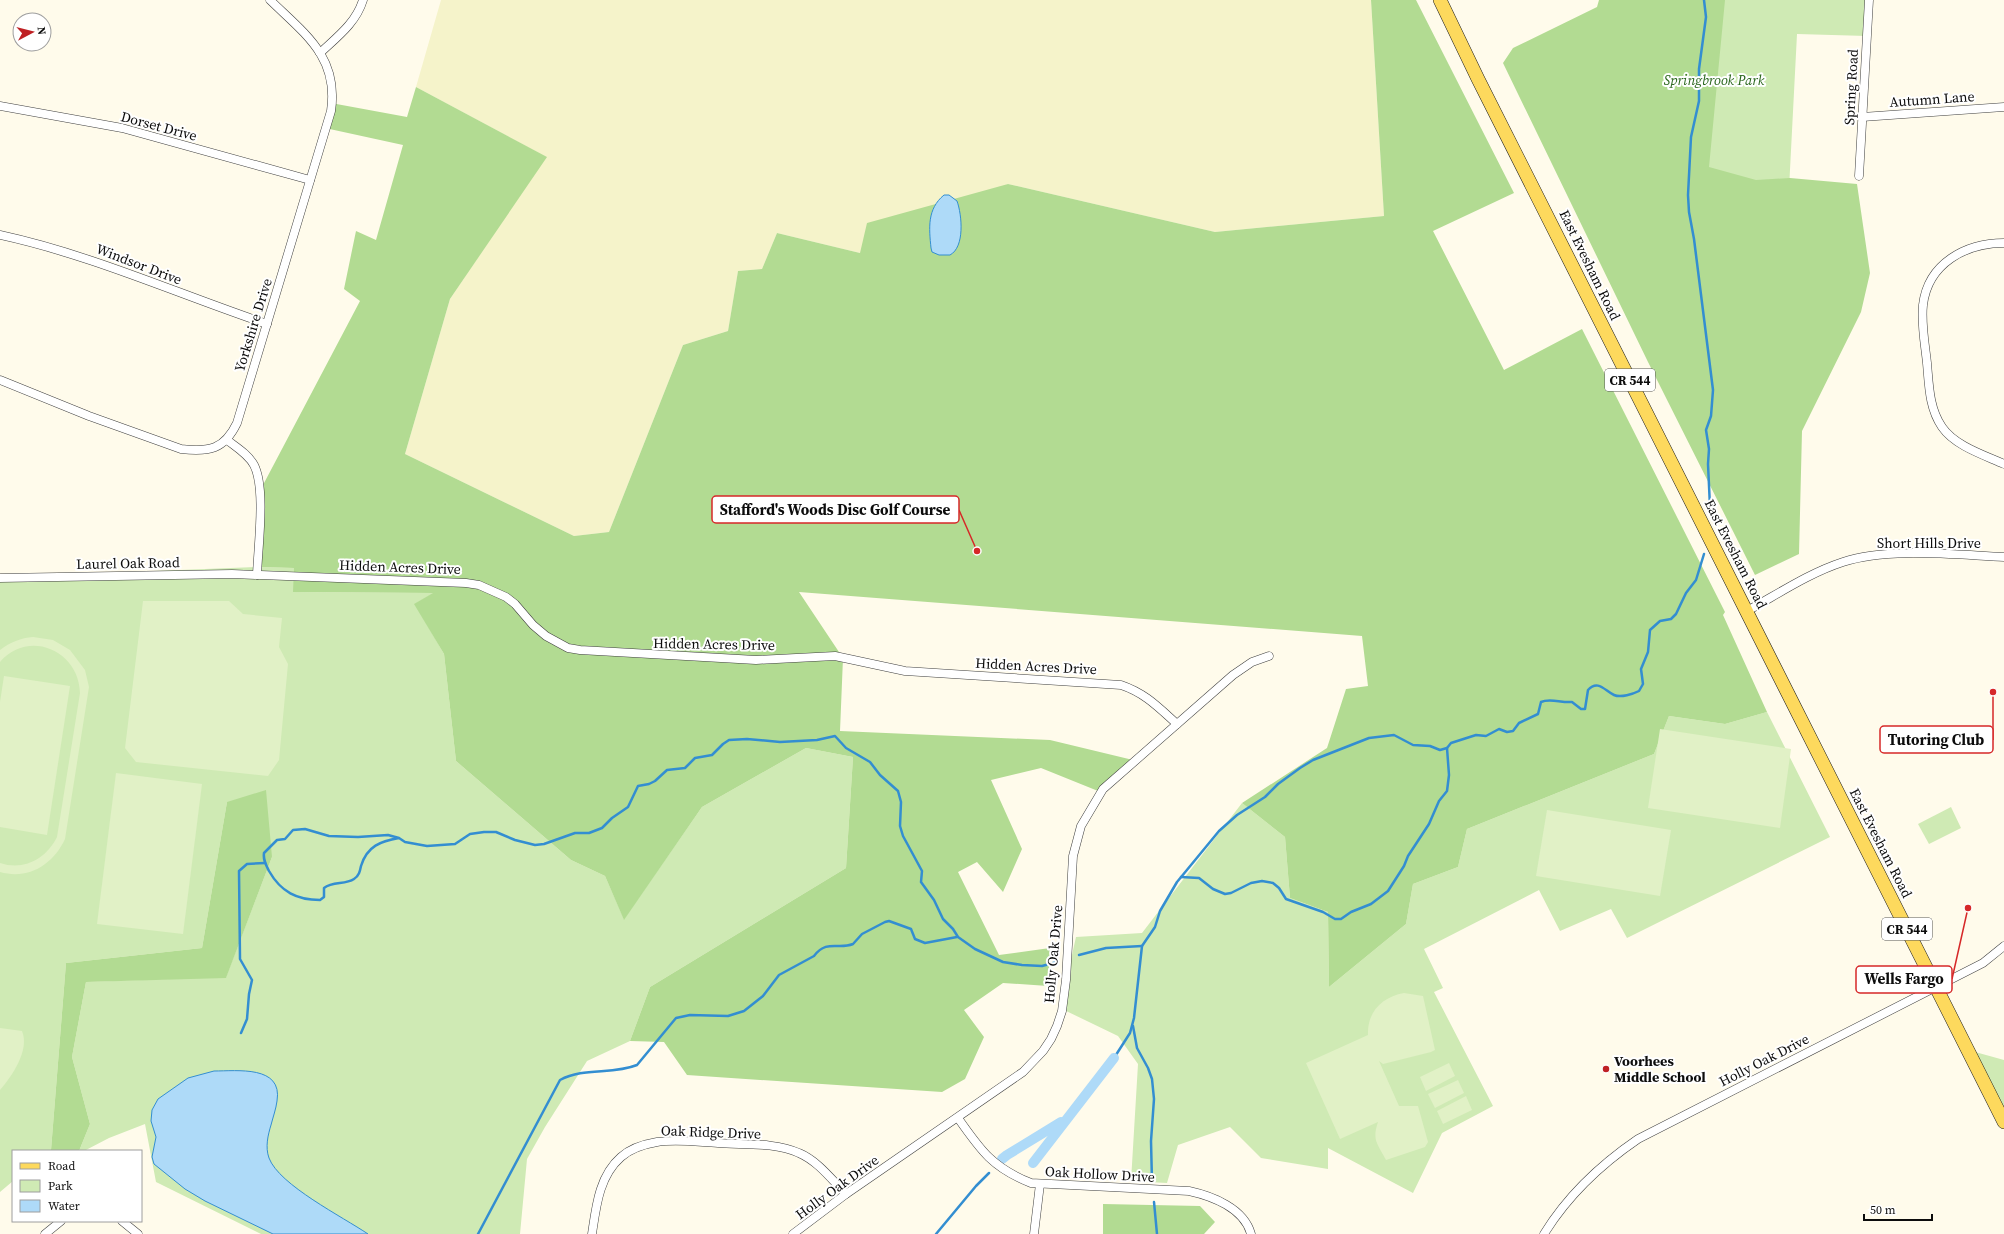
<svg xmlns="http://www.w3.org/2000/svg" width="2004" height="1234" viewBox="0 0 2004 1234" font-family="'Source Serif 4',serif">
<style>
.farmland{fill:#f5f3ca}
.green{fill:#cfeab4}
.forest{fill:#b2db92}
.pitch{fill:#e1f1c6}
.water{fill:#aedaf8;stroke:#338ed1}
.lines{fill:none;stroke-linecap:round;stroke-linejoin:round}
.stream{stroke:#338ed1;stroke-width:2.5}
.canal{stroke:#aedaf8;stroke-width:10}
.street-casing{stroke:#3f3f3f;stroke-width:9}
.primary-casing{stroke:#1d1d1d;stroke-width:14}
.street{stroke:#fff;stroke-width:8}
.primary{stroke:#fdd95d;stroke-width:13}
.poi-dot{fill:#bf2024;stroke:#fff;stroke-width:1.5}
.labels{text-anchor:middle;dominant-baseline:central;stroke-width:4;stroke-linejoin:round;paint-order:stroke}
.shield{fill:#fff;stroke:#555;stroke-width:1}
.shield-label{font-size:13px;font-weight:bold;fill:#0c0c0c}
.park-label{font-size:14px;font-style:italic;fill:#28651b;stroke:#fff}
.street-label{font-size:14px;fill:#0c0c0c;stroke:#fff}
.poi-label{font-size:14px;font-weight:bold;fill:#0c0c0c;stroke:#fff;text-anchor:start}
.leader{fill:none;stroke:#d62828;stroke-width:1.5}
.callout-dot{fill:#d62828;stroke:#fff;stroke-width:1.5}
.callout{fill:#fff;stroke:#d62828;stroke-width:1.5}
.callout-label{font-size:15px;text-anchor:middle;font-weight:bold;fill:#0c0c0c}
</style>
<rect width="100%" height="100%" fill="#fffbeb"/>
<path class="farmland" d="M441,0H1371L1384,216L1215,232L1008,184L860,253L777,233L762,269L738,271L728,331L683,345L609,532L574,536L405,454L450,299L546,157L416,87Z"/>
<g class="green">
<path d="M1599,0H1869L1867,36L1797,34L1789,189L1674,198Z"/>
<path d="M259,567L294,568V592L434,593L415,604L444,654L456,761L571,860L605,876L624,919L702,807L806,748L853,757L846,868L650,987L630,1041L587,1061L545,1127L527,1159L520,1234H261L156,1182L145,1124L109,1138L84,1151H79L90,1124L72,1057L86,982L226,977L272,857L227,802L202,948L66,963L51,1150L13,1151V1181L0,1192V577Z"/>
<path d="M1767,712L1830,837L1627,938L1611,909L1560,931L1539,890L1424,949L1443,988L1434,992L1493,1106L1442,1133L1413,1193L1328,1148V1169L1261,1158L1230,1127L1178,1145L1167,1183L1131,1181L1138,1064L1118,1036L1060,1008L1076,937L1142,933L1242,803L1285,837L1290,898L1328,912L1329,987L1406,924L1413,884L1458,867L1467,829L1654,754L1669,716L1725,724Z"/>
<path d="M1951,807L1961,828L1929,844L1918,824Z"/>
<path d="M1968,1050L2004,1060V1122Z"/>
</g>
<g class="forest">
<path d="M1371,0H1416L1514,193L1433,231L1504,370L1582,329L1725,612L1723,615L1767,712L1725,724L1669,716L1654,754L1467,829L1458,867L1413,884L1406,924L1329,987L1328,912L1290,898L1285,837L1242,803L1327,748L1346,689L1368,686L1362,636L799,592L843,658L840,731L1050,740L1133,760L1103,793L1041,768L991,780L1022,849L1003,892L977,862L958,872L999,955L1050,948L1048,986L1003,983L964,1010L984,1037L965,1079L942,1092L687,1075L664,1042L630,1041L650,987L846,868L853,757L806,748L702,807L624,920L605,876L571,860L456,761L444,654L414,604L433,593L293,592L294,568L259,567L263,485L360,301L344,289L356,231L376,240L403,145L325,128L331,103L407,117L416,87L547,157L450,299L405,454L574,536L609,532L683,345L728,331L738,271L762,269L777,233L860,253L867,223L1008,184L1215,232L1384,216Z"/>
<path d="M1599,0H1725L1709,167L1756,180L1790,178L1857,184L1870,273L1861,312L1802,431L1799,554L1755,575L1648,362L1503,63L1513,48L1597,7Z"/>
<path d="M266,790L272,857L226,978L86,982L72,1057L90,1124L79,1151L51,1150L66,963L202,948L227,802Z"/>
<path d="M1103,1204L1200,1206L1215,1222L1204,1234H1103Z"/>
</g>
<g class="pitch">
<path d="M143,601H229L243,614L282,618L279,647L288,664L279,760L268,776L136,762L125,748Z"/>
<path d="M33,637L53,640L70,650L85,670L89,687L65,839C53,865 28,880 0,872V863C24,871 46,859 57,837L80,693C79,650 28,629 0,662V650C10,642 21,638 33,637Z"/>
<path d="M4,676L70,686L47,835L0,827V702Z"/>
<path d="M1660,729L1791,749L1780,828L1648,808Z"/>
<path d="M116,773L202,784L183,934L97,924Z"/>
<path d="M1547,810L1671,830L1660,896L1536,876Z"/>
<path d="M1404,993L1423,996L1435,1050L1431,1052L1383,1064L1379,1061L1399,1106H1418L1428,1142L1425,1147L1386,1160C1377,1143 1372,1140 1378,1122L1340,1139L1306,1063L1368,1035C1367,1012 1382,997 1404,993Z"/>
<path d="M0,1028L22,1031C30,1050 12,1076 0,1090Z"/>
<path d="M1449,1063L1455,1076L1426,1091L1420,1077Z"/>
<path d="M1458,1080L1464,1093L1435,1108L1428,1094Z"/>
<path d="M1466,1096L1472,1110L1443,1124L1437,1111Z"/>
</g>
<g class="water">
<path d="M944,195H949L957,201C962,215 965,247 950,255H939L932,252L931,248C929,228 927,209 944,195Z"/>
<path d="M214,1071C237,1071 283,1065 277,1101C276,1109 273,1117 271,1125C268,1135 265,1147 269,1158C279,1185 343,1217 368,1234H273L205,1201L185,1189L154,1164L152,1157L156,1137L151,1121L152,1110L158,1099L188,1078Z"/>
</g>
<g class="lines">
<g class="stream">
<path d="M1704,0L1706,17L1699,69V101L1691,137L1688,195L1689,212L1694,239L1713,390L1711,416L1706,430L1709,449L1708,464L1710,507"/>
<path d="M399,838C381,841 367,846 361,866C360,871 359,876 354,879C345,885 333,881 324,888V897L320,900C297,900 281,892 269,871C266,865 263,860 264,853L277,840L285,839L293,830L305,829L329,836L358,837L388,835L399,838L405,842L427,846L455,844L470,834L484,832H496L515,840L535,845L544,844L575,833H589L602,828L612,818L628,807L638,786L649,784L655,781L667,770L685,768L695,758L712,755L723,744L729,740L747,739L780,742L817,740L835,736L846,748L870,762L880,775L898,791L901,802L900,826L903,836L922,871L921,882L934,900L943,919L953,929L958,937L975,949L1003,962L1022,965L1042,966L1057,962"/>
<path d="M1181,877L1199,878L1213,889L1225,894L1231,893L1251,883L1262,881L1273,883L1279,888L1286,899L1323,912L1335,919H1341L1351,912L1371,904L1388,891L1404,866L1408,856L1429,824L1439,801L1447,791L1449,775L1447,748L1451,743L1476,735L1486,736L1499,729L1507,732L1513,731L1519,723L1538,714L1541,702C1550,698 1561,703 1572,702L1581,709H1585L1588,690C1598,679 1605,691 1614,695C1621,698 1633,694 1639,691L1643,684L1641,669L1648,652L1650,630L1660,621L1671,619L1676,614L1686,593L1696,580L1704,554"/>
<path d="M1079,955L1106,948L1142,946"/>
<path d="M1133,1026L1137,1048L1148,1068L1152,1079L1154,1099L1151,1141L1152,1182"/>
<path d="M241,1033L247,1019L249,994L252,980L240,959L239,871L247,864L265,863"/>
<path d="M1114,1058L1130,1033L1134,1018L1142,946L1155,927L1160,911L1177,882L1219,831L1237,815L1265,797L1278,784L1300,768L1313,760L1369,738L1394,735L1413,745L1430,746L1440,750L1447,748"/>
<path d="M1154,1202L1157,1234"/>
<path d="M478,1234L560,1080C584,1067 612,1075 637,1065L676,1018L690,1015L728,1016L744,1011L763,996L779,975L814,956C827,939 838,950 853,944L862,934L885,922L889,921L911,929L915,939L925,943L957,937"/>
<path d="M936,1234L976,1186L989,1173"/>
</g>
<g class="canal">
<path d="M1002,1159L1007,1155L1061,1122"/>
<path d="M1033,1163L1114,1058"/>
</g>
<defs>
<g id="street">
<path d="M320,53C337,37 356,23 363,0"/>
<path d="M0,106L122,128L310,180"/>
<path d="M1862,117L2004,107"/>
<path d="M1859,176L1869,0"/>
<path d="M0,235C92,255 178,294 267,324"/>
<path d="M2004,243C1966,243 1928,263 1923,305C1921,324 1925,344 1927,363C1929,385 1929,408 1942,427C1955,446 1984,455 2004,464"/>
<path d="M0,380L89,416L181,449C209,452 224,450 237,423L331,111C339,57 305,34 270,0"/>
<path d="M227,440C236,447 248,454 254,465C266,488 258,547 257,575"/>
<path d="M0,578L232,574L466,583L479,585L506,597L515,604L533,625L546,636L568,648L580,650L756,660L835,656L905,671L1121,685C1145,693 1158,707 1177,724"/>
<path d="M1747,611C1778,594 1809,573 1843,562C1887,547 1957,555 2004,557"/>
<path d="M958,1118C981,1151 993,1168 1031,1183L1189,1191C1212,1196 1244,1208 1251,1234"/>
<path d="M122,1221L138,1234"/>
<path d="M45,1234L61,1221"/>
<path d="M592,1234C596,1207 599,1176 621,1157C631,1148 645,1144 657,1142C677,1139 698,1142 718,1143C743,1145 775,1142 799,1153C818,1161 832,1180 846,1194"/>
<path d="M793,1234L846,1194L1023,1072L1043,1051L1051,1039L1057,1026L1062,1011L1066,980L1073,856L1081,826L1103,789L1233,675L1252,662L1269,656"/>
<path d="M1034,1234L1040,1184"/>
<path d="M1544,1234C1568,1195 1600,1165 1638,1139L1983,963L2004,946"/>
</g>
<path id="primary" d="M1440,0L1478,79L2004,1122"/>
</defs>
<use href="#street" class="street-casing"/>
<use href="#primary" class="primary-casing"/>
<use href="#street" class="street"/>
<use href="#primary" class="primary"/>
</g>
<circle class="poi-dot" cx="1606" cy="1069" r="4"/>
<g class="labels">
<g class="shield">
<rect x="1605" y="369" width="50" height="22" rx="3"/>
<rect x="1882" y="918" width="50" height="22" rx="3"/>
</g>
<g class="shield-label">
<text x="1630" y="380">CR 544</text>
<text x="1907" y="929">CR 544</text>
</g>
<g class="park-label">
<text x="1714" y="80">Springbrook Park</text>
</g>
<g class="street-label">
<text transform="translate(1851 87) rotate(-87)">Spring Road</text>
<text transform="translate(1932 99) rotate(-4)">Autumn Lane</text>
<text transform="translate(159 126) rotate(15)">Dorset Drive</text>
<text transform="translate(139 264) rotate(21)">Windsor Drive</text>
<text transform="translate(1590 265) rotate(64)">East Evesham Road</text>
<text transform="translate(253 325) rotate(-73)">Yorkshire Drive</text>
<text x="1929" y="543">Short Hills Drive</text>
<text transform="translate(1736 554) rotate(63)">East Evesham Road</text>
<text transform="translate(128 563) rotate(-1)">Laurel Oak Road</text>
<text transform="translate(400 567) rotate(2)">Hidden Acres Drive</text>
<text transform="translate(714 644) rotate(1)">Hidden Acres Drive</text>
<text transform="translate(1036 666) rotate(3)">Hidden Acres Drive</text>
<text transform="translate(1881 843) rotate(63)">East Evesham Road</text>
<text transform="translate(1053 954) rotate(-85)">Holly Oak Drive</text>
<text transform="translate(1764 1060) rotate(-27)">Holly Oak Drive</text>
<text transform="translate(711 1132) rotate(2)">Oak Ridge Drive</text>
<text transform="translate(1100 1174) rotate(3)">Oak Hollow Drive</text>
<text transform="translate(837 1187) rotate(-36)">Holly Oak Drive</text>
</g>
<g class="poi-label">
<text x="1614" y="1061">Voorhees<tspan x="1614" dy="16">Middle School</tspan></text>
</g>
</g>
<path class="leader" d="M977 551L959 510M1993 692L1993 740M1968 908L1952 979"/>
<g class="callout-dot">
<circle cx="977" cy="551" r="4"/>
<circle cx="1993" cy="692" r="4"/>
<circle cx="1968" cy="908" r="4"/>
</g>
<g class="callout">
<rect x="712" y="496" width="247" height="27" rx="4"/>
<rect x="1880" y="726" width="113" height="27" rx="4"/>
<rect x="1856" y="966" width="96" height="27" rx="4"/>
</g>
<g class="callout-label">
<text x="835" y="515">Stafford's Woods Disc Golf Course</text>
<text x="1936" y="745">Tutoring Club</text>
<text x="1904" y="984">Wells Fargo</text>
</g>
<rect x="12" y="1150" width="130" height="72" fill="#ffffff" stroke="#9e9e9e"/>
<rect x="20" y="1163" width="20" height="6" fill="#fdd95d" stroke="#9e9e9e"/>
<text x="48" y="1170" font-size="12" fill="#0c0c0c">Road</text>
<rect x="20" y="1180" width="20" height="12" fill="#cfeab4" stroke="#9e9e9e"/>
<text x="48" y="1190" font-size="12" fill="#0c0c0c">Park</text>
<rect x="20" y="1200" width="20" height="12" fill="#aedaf8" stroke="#9e9e9e"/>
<text x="48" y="1210" font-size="12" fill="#0c0c0c">Water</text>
<g transform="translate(32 32) rotate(83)"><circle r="19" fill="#ffffff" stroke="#9e9e9e"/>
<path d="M0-3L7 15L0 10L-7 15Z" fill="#bf2024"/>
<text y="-6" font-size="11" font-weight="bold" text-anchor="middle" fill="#0c0c0c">N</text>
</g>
<path d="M1864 1214v6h68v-6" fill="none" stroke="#0c0c0c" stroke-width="2"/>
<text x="1870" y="1214" font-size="12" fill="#0c0c0c" stroke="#ffffff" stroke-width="3" paint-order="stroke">50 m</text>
</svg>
